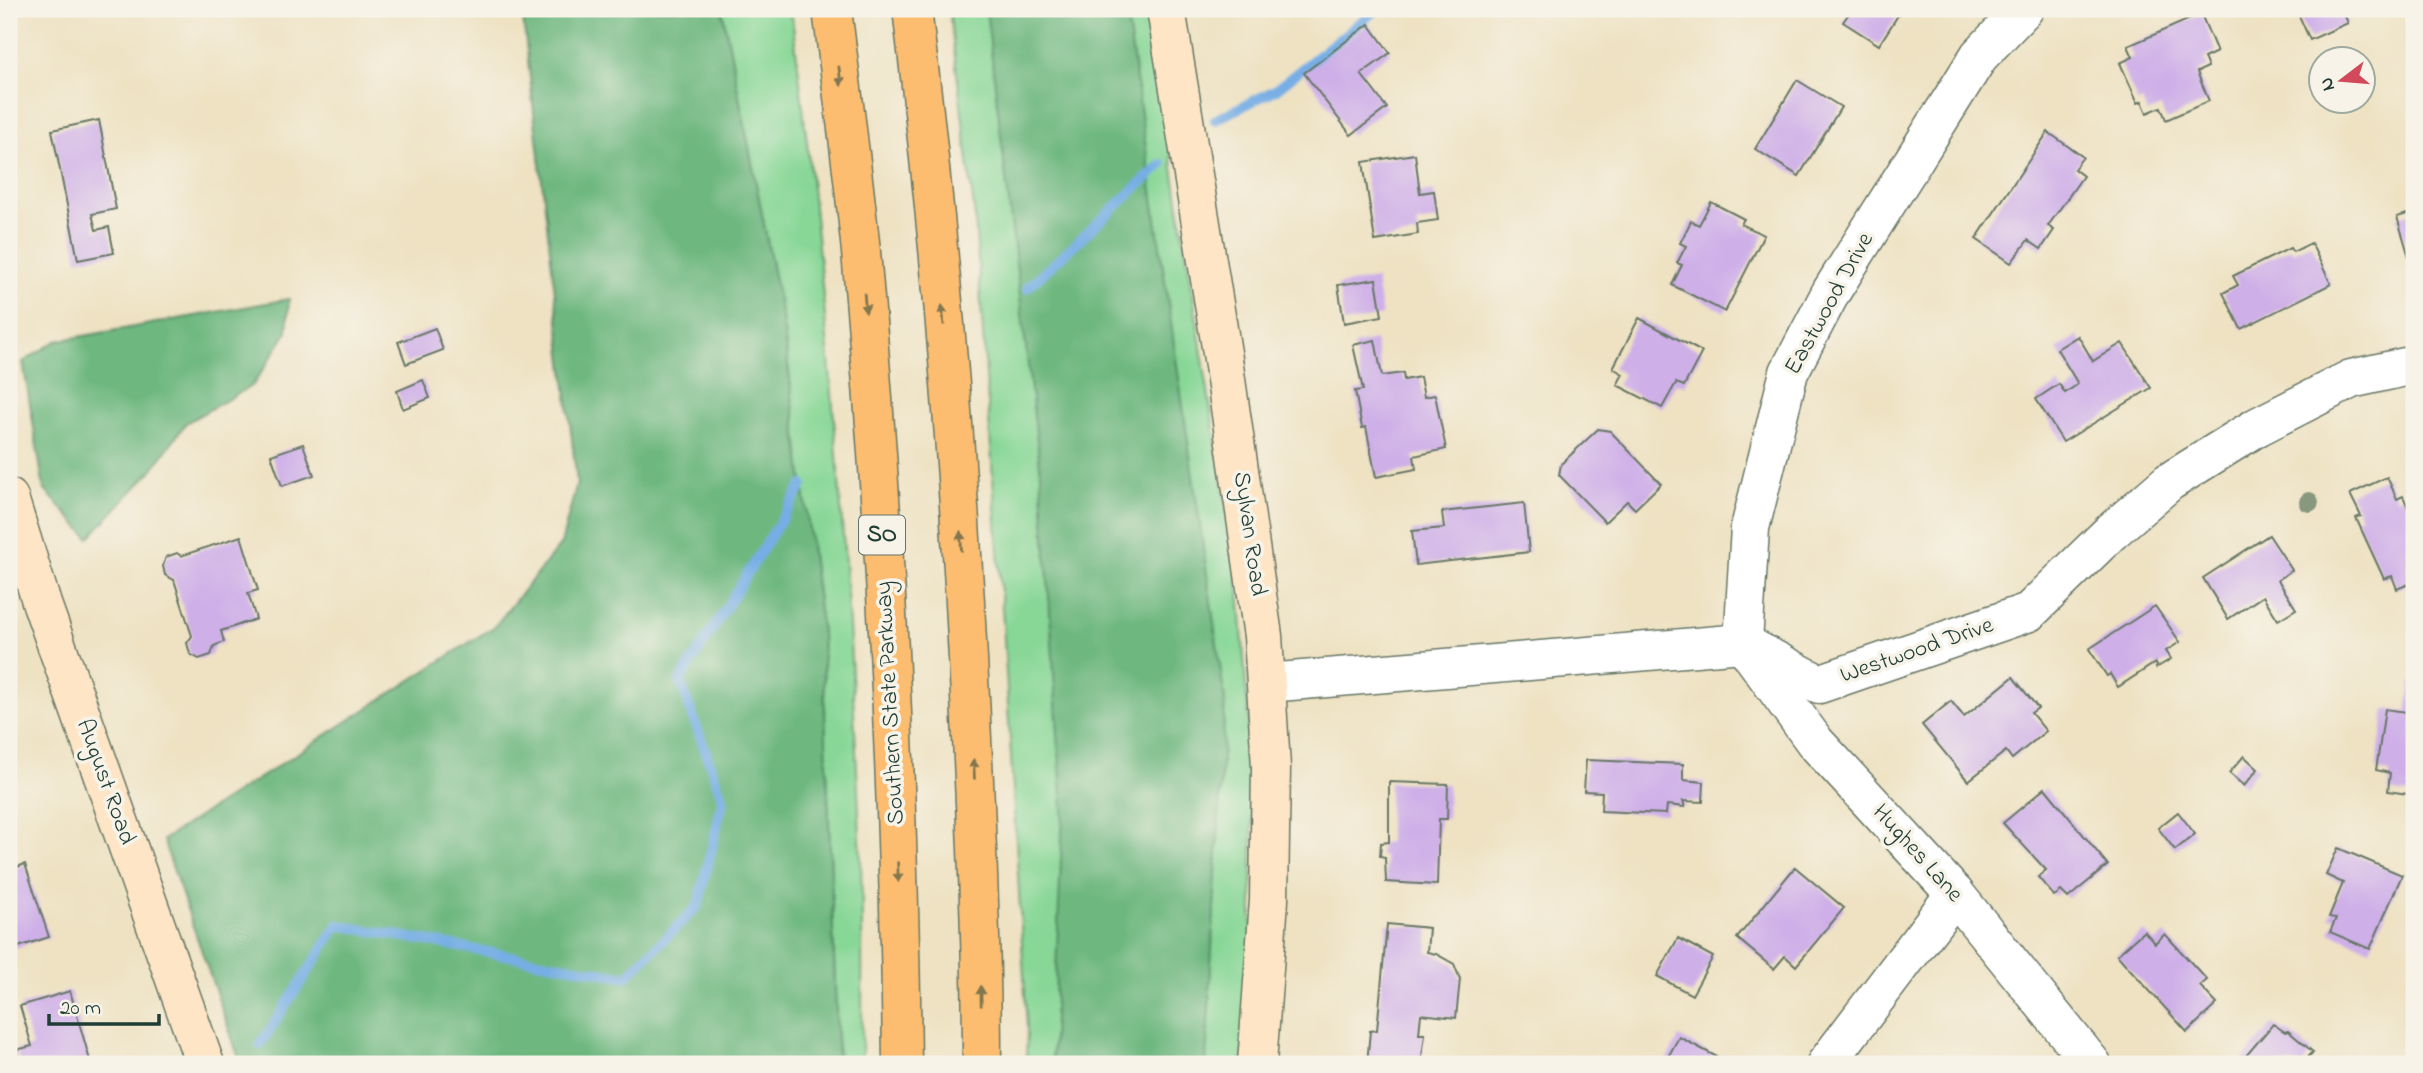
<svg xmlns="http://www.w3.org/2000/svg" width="2423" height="1073" viewBox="0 0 2423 1073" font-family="'Indie Flower',sans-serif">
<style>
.green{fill:#88d797;stroke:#548a66;stroke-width:2}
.forest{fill:#6eb880;stroke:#467a5a;stroke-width:2}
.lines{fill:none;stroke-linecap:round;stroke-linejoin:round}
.stream{stroke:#76aee5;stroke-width:10}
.building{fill:#ceafe8}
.street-casing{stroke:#677766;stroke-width:41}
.secondary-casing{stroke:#677766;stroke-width:41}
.highway-casing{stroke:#677766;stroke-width:41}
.street{stroke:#fff;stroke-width:38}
.secondary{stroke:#fee5c5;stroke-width:38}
.highway{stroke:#fcbd6f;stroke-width:38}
.tree{fill:#88987f}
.oneway{fill:#82774f}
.labels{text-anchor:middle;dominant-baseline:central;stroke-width:7;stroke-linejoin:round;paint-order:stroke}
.shield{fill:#f7f3e8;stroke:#60746a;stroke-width:2}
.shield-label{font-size:23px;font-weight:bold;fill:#1f3d34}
.street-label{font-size:24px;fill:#1f3d34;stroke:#f7f3e8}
</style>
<rect width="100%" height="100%" fill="#f7f3e8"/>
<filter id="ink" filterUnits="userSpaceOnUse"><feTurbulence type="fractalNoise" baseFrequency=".0143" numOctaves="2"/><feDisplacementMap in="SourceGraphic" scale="14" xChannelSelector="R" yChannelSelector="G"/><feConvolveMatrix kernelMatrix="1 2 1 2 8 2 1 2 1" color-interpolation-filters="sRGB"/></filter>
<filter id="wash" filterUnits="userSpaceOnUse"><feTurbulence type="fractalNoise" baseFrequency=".00686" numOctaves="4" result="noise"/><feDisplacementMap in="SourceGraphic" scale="28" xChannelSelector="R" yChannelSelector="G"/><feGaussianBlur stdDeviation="1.57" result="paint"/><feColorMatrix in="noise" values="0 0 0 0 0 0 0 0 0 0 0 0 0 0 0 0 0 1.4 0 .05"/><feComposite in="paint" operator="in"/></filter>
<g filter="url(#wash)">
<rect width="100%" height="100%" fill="#eee2c3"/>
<g class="green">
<path d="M722,9H791C827,292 850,577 861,862C863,929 862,997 862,1064H838L822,633L782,317Z"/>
<path d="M949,9H1148L1239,589L1252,768V950L1242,1064H1026L1027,1028L1003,622L975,217Z"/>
</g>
<g class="forest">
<path d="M522,9H722L782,317L822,633L838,1064H241L163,840L495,626L561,544L577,483Z"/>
<path d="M986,9H1126L1225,700L1206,1064H1052L1063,811L1041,475Z"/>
<path d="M289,299L287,333L253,385L186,423L152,470L89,538L44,489L23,362L56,341Z"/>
</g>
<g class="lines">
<g class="stream">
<path d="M1215,120L1275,90L1377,9"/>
<path d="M1027,288L1162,164"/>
<path d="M260,1045L338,925L626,977L698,906L723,800L680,681L803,485"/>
</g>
</g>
<g id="blocks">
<g class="building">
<path d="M1852,9H1902L1879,45L1843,22Z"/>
<path d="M2296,9H2342L2348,23L2310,40Z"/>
<path d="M2201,14L2217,52L2204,58L2208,67L2197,72L2209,101L2166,120L2161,107L2147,113L2142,101L2138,103L2120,63L2133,57L2128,46Z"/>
<path d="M1369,24L1390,53L1361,74L1387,108L1351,135L1304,73Z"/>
<path d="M1797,80L1841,107L1799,176L1755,149Z"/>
<path d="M99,120L116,209L92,214L96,230L109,227L114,253L78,260L52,130Z"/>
<path d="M2048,132L2083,157L2074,169L2083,176L2048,226L2054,230L2041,249L2028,240L2011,263L1976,239Z"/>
<path d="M1415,154L1420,193L1434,191L1438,220L1417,223L1418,234L1375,241L1363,162Z"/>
<path d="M1711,202L1744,219L1741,224L1764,235L1725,312L1672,285L1682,265L1677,263L1686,246L1680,243L1691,221L1699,225Z"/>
<path d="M2414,212V259L2410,260L2397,217Z"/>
<path d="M2311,243L2331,284L2241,329L2223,293L2238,285L2233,276L2290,248L2293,252Z"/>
<path d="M1376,279L1382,316L1344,323L1338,285Z"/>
<path d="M1639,318L1702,352L1684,386L1676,383L1662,408L1617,385L1623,374L1613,368Z"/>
<path d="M435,328L443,350L406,364L398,342Z"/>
<path d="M2078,336L2093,361L2122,343L2151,388L2063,442L2036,399L2059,384L2065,393L2078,384L2057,349Z"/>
<path d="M1375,340L1382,376L1403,373L1404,380L1420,377L1424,397L1435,395L1446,449L1414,456L1416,469L1376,477L1366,427L1362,428L1355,391L1363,390L1353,345Z"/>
<path d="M423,380L430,398L403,409L397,391Z"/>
<path d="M1598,429L1610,431L1661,484L1635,509L1627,501L1605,522L1559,475L1561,464Z"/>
<path d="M303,444L314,475L282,486L271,455Z"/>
<path d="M2387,477L2397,499L2403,496L2414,521V582L2397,589L2392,576L2384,579L2356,518L2361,516L2350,494Z"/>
<path d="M1524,503L1529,552L1416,565L1412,531L1444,528L1442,512Z"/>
<path d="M2269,535L2292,570L2278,580L2296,609L2278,620L2263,596L2228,619L2203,578Z"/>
<path d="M241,536L258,590L248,593L256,619L221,631L224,642L214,646L211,655L199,659L190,654L187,643L192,636L174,580L165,575L163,566L166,557L177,553L181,556Z"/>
<path d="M2155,606L2180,642L2166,651L2171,659L2156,668L2155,663L2118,687L2110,674L2107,676L2089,649Z"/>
<path d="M2013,677L2038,708L2031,713L2046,731L2012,759L2006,751L1968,781L1922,725L1951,701L1964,717Z"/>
<path d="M2411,682H2414V795L2388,791L2390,773L2376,770L2385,709L2407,712Z"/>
<path d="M2244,756L2258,769L2244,786L2229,773Z"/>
<path d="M1586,760L1683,764V780L1704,782L1703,802L1683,801L1685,807L1667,805L1666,814L1601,811L1602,792L1584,791Z"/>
<path d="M1389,782L1448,784L1447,819H1439L1437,885L1386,882L1385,857L1380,856L1381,843L1389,842Z"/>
<path d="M2045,788L2108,865L2068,898L2061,891L2054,896L2038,877L2046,870L2003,823Z"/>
<path d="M2178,812L2195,834L2175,850L2158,828Z"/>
<path d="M2338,848L2402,875L2370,949L2330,932L2336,918L2329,917L2343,883L2326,875Z"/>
<path d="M25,864L49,937L9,950V870Z"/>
<path d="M1795,867L1844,908L1796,966L1785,956L1774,969L1737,938Z"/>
<path d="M1387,924L1429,928L1427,952L1436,954L1454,964L1460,979L1456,1018L1421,1014L1419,1034H1425L1421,1064H1367L1370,1031L1377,1030Z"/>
<path d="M2144,931L2155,943L2165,934L2207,980L2200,986L2217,1004L2187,1032L2117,955Z"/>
<path d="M1678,938L1713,957L1692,995L1657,976Z"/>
<path d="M70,991L91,1064H20L16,1050L32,1046L20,1006Z"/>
<path d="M2273,1024L2285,1032L2288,1031L2313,1052L2302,1064H2239Z"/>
<path d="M1679,1037L1721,1059L1718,1064H1664Z"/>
</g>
</g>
</g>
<g filter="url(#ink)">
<use href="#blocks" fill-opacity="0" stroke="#677766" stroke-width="2"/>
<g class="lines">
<defs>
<g id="street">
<path d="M2024,9L1979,56L1831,292L1789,372L1750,528L1743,643L1815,742L1955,894L2092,1064"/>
<path d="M1267,683L1743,643L1819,684L2029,612L2111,532L2169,482L2257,427L2351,379L2414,365"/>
<path d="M1826,1064L1955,894"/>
</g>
<g id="secondary">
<path d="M1166,9L1223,359L1263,636L1271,767L1269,900L1257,1064"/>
<path d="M9,498L42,604L205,1064"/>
</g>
<g id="highway">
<path d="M832,9C842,90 853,171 861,252C885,522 899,793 902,1064"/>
<path d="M912,9C940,237 959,467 970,697C976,820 982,942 982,1064"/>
</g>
</defs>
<use href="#street" class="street-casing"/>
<use href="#secondary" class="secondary-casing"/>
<use href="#highway" class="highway-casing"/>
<use href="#street" class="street"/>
<use href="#secondary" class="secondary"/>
<use href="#highway" class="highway"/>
</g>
<circle class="tree" cx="2309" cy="502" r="10"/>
<defs><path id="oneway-solid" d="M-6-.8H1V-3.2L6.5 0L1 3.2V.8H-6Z" transform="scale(1.75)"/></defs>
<g class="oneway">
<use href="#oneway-solid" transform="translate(840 76) rotate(83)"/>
<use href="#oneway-solid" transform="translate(865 303) rotate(85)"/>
<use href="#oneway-solid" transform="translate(943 315) rotate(-95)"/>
<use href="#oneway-solid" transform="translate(961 541) rotate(-93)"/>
<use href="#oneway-solid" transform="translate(974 769) rotate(-93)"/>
<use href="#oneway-solid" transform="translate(898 872) rotate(88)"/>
<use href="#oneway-solid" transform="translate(981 996) rotate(-91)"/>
</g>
</g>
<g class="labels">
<rect class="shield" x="859" y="515.5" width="46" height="39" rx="5"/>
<g class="shield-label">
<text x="882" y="535">SO</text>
</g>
<g class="street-label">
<text transform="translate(1830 304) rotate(-61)">Eastwood Drive</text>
<text transform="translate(1249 534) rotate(82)">Sylvan Road</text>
<text transform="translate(1917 651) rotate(-19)">Westwood Drive</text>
<text transform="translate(891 703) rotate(-93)">Southern State Parkway</text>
<text transform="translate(105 782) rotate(70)">August Road</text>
<text transform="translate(1917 854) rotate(48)">Hughes Lane</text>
</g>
</g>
<rect width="2423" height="1073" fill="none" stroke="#f7f3e8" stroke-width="35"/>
<g transform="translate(2342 80) rotate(254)"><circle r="33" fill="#f7f3e8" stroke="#a1aaa0" stroke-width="2"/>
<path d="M0-5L12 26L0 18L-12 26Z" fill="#d1495b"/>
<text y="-10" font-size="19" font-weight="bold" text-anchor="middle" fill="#1f3d34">N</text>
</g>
<path d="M49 1014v10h110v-10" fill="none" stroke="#1f3d34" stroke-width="3.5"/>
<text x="60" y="1014" font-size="21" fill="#1f3d34" stroke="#f7f3e8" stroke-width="5" paint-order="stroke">20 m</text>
</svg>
